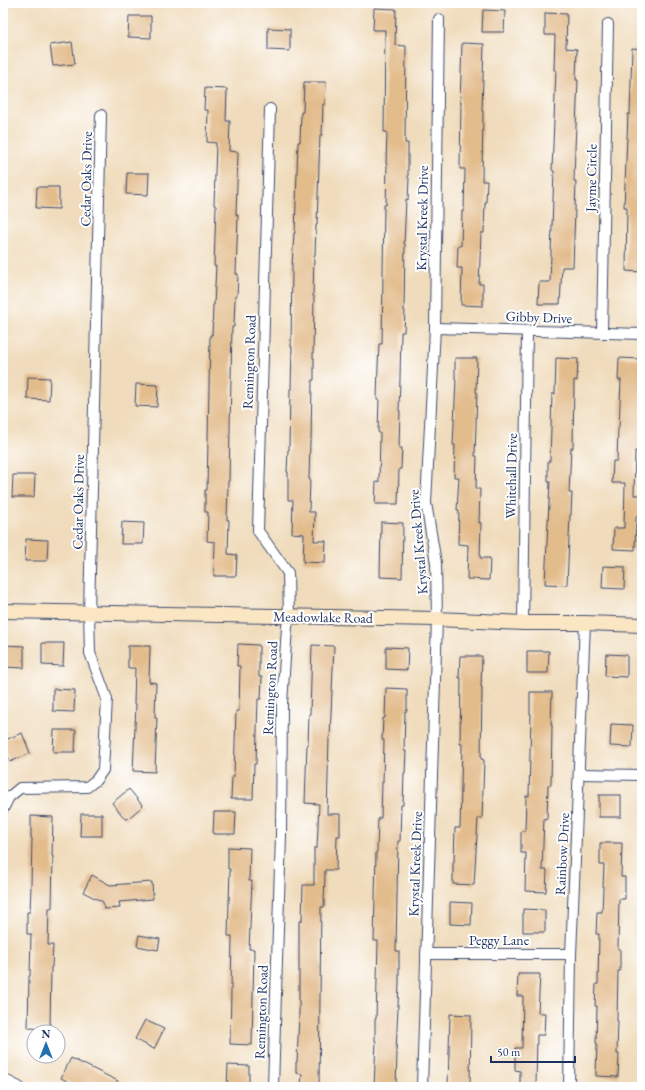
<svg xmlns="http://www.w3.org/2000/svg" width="645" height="1090" viewBox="0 0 645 1090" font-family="'EB Garamond',serif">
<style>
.building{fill:#e3bc8c}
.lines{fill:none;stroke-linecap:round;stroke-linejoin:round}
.street-casing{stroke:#3b496c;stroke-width:12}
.secondary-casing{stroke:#3b496c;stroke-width:16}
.street{stroke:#fff;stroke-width:10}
.secondary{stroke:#fbe6c4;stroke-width:14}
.labels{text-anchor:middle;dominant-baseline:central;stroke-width:4;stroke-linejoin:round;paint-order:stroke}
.street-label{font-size:14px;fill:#1b2f5e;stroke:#fff}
</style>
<rect width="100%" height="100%" fill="#fff"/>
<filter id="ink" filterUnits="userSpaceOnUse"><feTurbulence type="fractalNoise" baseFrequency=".025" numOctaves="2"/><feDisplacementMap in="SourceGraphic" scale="8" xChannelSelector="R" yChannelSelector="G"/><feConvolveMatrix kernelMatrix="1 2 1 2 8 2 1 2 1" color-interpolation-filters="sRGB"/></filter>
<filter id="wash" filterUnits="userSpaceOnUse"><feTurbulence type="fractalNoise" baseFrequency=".012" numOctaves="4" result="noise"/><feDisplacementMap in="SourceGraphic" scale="16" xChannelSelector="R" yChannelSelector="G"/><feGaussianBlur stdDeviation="0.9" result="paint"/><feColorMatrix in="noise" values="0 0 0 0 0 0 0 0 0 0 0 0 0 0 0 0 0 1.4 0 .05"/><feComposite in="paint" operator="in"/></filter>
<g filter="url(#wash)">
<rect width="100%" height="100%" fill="#f0dcbc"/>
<g id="blocks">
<g class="building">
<path d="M374,8L396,9L395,45L406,46L405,143H408V178H409L408,200L406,199L404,244H405L404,311H405L404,332H401L400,378L399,411H400L399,448H402L401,469H399L398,504H375L376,482H379L380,433L378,432L379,399H377L378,366L379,344H382L384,205H386L387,164H386L387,132H384L385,30H373Z"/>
<path d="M483,10L505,11L504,32H482Z"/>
<path d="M545,13L567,14L566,48L577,49L576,80H578L575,149L574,181H576L573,267H562L560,304H538L539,282H550L554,171L552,170L556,70H554L555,35H545Z"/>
<path d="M129,16H151V38L128,37Z"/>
<path d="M268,28L290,29V51L268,50Z"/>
<path d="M72,42L75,64L53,66L50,45Z"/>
<path d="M462,43L484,44L482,111H483L482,181H487L486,203H485L484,233H481L479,284H483V306L461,305L462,268H457L458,246H461L462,211H464L465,169H460L461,102H460Z"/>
<path d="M632,48L642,49V272L626,271L627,207H624L628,114H630Z"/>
<path d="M304,82H326L325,104H323L322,135H320L317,225H316L315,255H314L313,296H314L313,358H314V380H312L311,441H310L309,479H310L309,512H315L314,541H326L325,563L303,562L304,534L292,533L293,500H288V472H287L288,450H289L290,389H291L292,347H291L292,265L294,233H295L298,142H300L301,112H303Z"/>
<path d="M205,88L227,89L226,121H230L229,151L238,152L236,215H238L236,274H238L237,296H235L234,327H232L229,481H228L227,520H229L228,554L237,555L236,576H214L215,542L207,541L208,512H205V490H207L210,335H212L213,305H214L216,266H214L216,206L214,205L216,143L207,142L208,110H204Z"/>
<path d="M127,173H149L148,195L126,194Z"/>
<path d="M37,187H59V209L36,208Z"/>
<path d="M455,358H477L476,392H477L475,456H477L476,489H480L479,523H481L480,558H490L489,580L467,579L468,545L458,544L459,510H457L459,477H454L455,445H453L456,379H455Z"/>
<path d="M556,358L578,359L577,381L574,380L573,448H571L569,493H572L571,515H570L567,585L545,584L550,482H548V461H550L552,394H555Z"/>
<path d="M619,358L641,359L640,396L642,397V418H641L640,451H635L634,495H642V517L636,516L635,550L613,549L614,528H624L625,483H612L613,461H617L618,428H619L621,380H618Z"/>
<path d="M28,377L50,378L49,400L27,399Z"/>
<path d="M136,384L158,385L157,407L135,406Z"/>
<path d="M13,475H35L34,497H12Z"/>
<path d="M122,522L144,523L143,544H121Z"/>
<path d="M381,522L403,523L402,578L380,577Z"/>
<path d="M26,539L48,540L47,561H25Z"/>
<path d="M603,566L625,567L624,589L602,588Z"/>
<path d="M42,643H64L63,666L42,665Z"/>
<path d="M238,644L259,645V677H262L261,699H258L256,764H254L253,799H231L232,777H234L236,711H239L240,666H237Z"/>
<path d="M3,645L24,646V668L3,667Z"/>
<path d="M312,645L334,646L330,737H329L327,814H340V836H337L336,870H325L324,907H321L319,1087L301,1086L302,1074L296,1073V1062H297L299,1014V921H302L303,885H314V848H317L319,804L305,803L307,745H308L309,714H310Z"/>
<path d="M128,646H150L149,682L156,683L155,717H157L155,772L133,771L136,704H134L135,668H128Z"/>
<path d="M386,647L408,648L407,670L386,669Z"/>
<path d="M527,651H549L548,673H527Z"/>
<path d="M606,654L627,655V677L605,676Z"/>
<path d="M460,656H482L481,687H482L481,759L484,760L482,818H478L474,885L453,884V862H454L455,828H460L462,744H460L461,678H459Z"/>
<path d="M386,688L407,689V711H405L404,751H406L405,773H404L403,805H401L400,841H398L396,951H399V983L396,1053H397L396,1087H374L376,1041H375V1019H376L378,941H374L376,852H377L378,818H381L382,782H383L384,740H382L383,718H385Z"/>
<path d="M53,689L75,690L74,712L53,711Z"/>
<path d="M530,692H552L551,725H552L551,785H548L547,819L544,818L542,870H547L546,892L525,891L526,853H521V831H525L526,796H529L531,714H530Z"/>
<path d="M611,724L633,725L632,747L610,746Z"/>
<path d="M54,730H76L75,752H53Z"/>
<path d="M22,733L30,753L10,762L3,746V741Z"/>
<path d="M129,789L143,806L126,820L112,803Z"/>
<rect x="599" y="795" width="22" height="22"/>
<path d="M214,812H236L235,834H213Z"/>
<path d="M81,814H102V836H80Z"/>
<path d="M31,816L53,817L52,856H53L52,908H49L48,945H53L52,967H51L50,1029L28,1028L29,976H30L31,934H27V912H30L31,885L32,838H31Z"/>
<path d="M600,843H622L621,877H625V899H619L618,949H620V971H618L617,1021H618L617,1054H619L618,1077L596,1076L597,1043H596L597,1006H595L596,984H598L599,934H596L597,912H602L604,865H600Z"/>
<path d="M228,847L250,848L249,881H252L249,949H254L252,1045L230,1044L232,936H228L230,869H228Z"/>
<path d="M92,875L110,885L152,882L153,899L119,902L120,908L104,909L103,902L83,892Z"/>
<path d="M450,902L472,903L471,925L450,924Z"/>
<path d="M523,909L545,910V932H523Z"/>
<path d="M139,935L160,939L158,950L137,946Z"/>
<path d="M518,974H540L538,1013H545L544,1035H537L536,1087H520V1071L515,1070V1048H522L523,996H517Z"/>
<path d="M450,1014L471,1015L470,1087H448Z"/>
<path d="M145,1020L164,1029L154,1049L135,1039Z"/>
<path d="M71,1058L118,1081L115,1087H79L61,1078Z"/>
<path d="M228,1065L249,1066V1087H227Z"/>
</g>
</g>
</g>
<g filter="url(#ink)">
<use href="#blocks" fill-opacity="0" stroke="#3b496c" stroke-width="1"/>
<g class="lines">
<defs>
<g id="street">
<path d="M270,109L258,531L288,573L289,617L287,627L282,704L281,835L273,1087"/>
<path d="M435,328L642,334"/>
<path d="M602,333L608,24"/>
<path d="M523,623L527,331"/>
<path d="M579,774L642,775"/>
<path d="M3,809L9,797L20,788L87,787L96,780L103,770L107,699L90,653L89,613L101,115"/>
<path d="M426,954H571"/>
<path d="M3,1079L19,1087"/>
<path d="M422,1087L437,619L436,563L426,503L435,328L439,19"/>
<path d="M569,1087L571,954L585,623"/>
</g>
<path id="secondary" d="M3,611L437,619L523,623H585L642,625"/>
</defs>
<use href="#street" class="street-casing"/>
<use href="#secondary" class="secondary-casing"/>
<use href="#street" class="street"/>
<use href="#secondary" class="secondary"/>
</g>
</g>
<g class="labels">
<g class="street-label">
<text transform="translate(591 178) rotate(-89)">Jayme Circle</text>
<text transform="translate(86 179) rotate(-89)">Cedar Oaks Drive</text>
<text transform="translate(422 218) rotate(-89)">Krystal Kreek Drive</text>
<text transform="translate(539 317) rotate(2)">Gibby Drive</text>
<text transform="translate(249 362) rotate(-88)">Remington Road</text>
<text transform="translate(511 476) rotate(-89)">Whitehall Drive</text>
<text transform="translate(78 502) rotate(-89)">Cedar Oaks Drive</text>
<text transform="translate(418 542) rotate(-95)">Krystal Kreek Drive</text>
<text transform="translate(323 617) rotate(1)">Meadowlake Road</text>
<text transform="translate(270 688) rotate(-87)">Remington Road</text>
<text transform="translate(562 854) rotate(-87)">Rainbow Drive</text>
<text transform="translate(415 864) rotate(-88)">Krystal Kreek Drive</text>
<text x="499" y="940">Peggy Lane</text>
<text transform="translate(261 1012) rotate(-88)">Remington Road</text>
</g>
</g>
<rect width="645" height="1090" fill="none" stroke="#fff" stroke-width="16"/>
<g transform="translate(46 1044)"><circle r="19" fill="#ffffff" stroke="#a4acbf"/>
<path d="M0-3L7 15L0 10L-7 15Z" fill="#1f6fb2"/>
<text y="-6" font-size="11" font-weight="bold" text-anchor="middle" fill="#1b2f5e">N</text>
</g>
<path d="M491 1056v6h84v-6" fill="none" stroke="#1b2f5e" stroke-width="2"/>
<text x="497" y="1056" font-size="12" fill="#1b2f5e" stroke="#ffffff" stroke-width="3" paint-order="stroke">50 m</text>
</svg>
